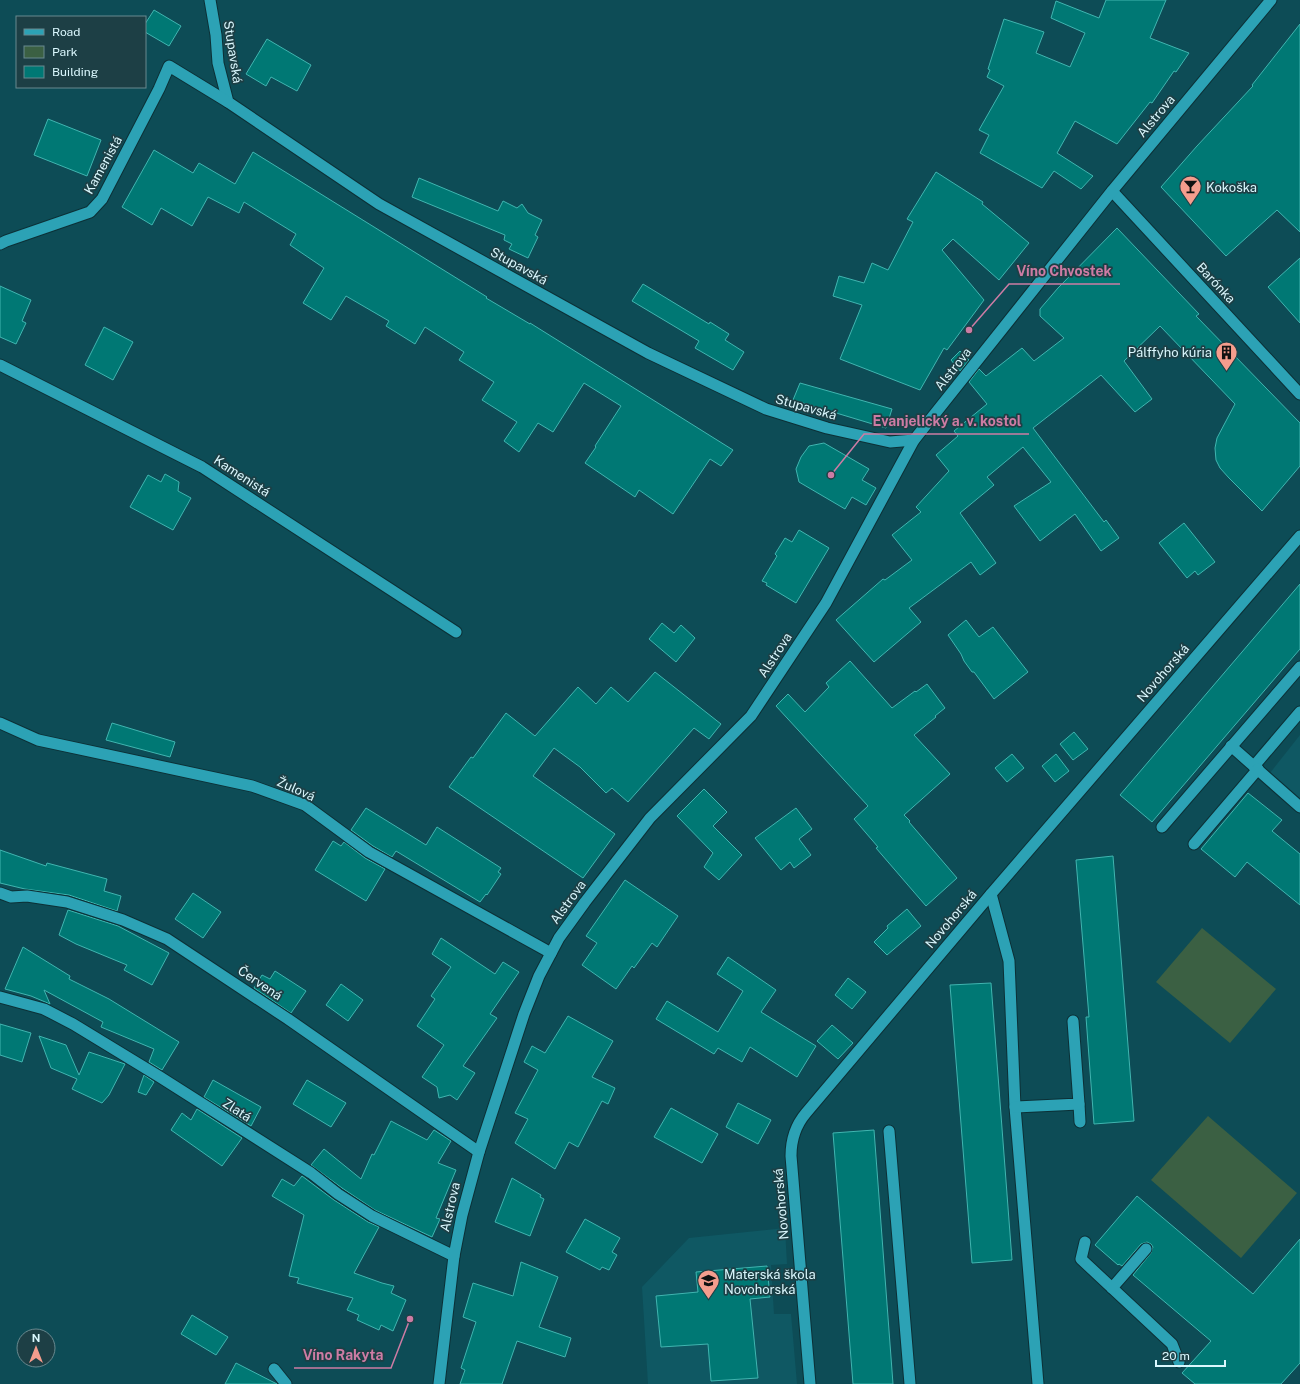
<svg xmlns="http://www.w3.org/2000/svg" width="1300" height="1384" viewBox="0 0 1300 1384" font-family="'Public Sans',sans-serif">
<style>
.built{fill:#0f5863}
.green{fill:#3b6043}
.building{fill:#007874;stroke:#40b5b0}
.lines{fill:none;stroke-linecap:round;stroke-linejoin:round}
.service-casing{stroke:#0c3036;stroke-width:13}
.minor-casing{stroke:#0c3036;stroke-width:13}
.service{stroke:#2ca2b5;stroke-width:11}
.minor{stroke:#2ca2b5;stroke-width:11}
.labels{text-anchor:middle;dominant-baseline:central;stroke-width:3.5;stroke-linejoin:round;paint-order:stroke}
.street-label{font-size:13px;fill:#daf7fd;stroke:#1d3f45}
.poi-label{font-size:13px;fill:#daf7fd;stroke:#1d3f45;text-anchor:start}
.leader{fill:none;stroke:#cd7ca4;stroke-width:1.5}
.callout-dot{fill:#cd7ca4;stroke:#1d3f45;stroke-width:1.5}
.callout-label{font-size:14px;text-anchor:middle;font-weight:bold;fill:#cd7ca4;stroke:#1d3f45;stroke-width:3.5;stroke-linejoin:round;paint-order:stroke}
</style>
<rect width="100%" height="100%" fill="#0d4c56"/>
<g class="built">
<path d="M1300,735V799L1270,773Z"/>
<path d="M785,1228L787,1264L771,1265L774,1314H791L797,1384H648L642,1287L689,1238Z"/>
</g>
<g class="green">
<path d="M1202,928L1276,989L1230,1043L1156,982Z"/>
<path d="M1208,1116L1297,1193L1241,1258L1151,1180Z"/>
</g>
<g class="building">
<path d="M1106,0H1166L1150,38L1189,53L1176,72L1174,71L1152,103L1150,102L1117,144L1075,121L1057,153L1093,176L1081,189L1054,171L1042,188L980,153L989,135L979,130L1004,86L987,77L990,70L988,69L1004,19L1044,32L1036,53L1070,67L1085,33L1051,18L1056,1L1099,18Z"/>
<path d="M154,10L181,26L169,46L145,32V24Z"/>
<path d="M1300,24V232L1277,210L1226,256L1161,187L1197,146L1253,86L1252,85Z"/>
<path d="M267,39L311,65L297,91L271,77L266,86L246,74Z"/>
<path d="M48,119L101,140L87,176L34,155Z"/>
<path d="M154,150L193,173L199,163L235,184L253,152L487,297L486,298L530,324V323L733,450L721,466L710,459L673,514L639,490L635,497L585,463L596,447L595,446L621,406L584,383L553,432L538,423L519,452L504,441L517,422L482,400L494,382L459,360L464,352L425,327L415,344L386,326L389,321L346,296L331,320L303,303L324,268L290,245L296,234L244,202L239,213L208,197L192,226L161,208L152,225L122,207Z"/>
<path d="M936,172L983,202L982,204L1029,243L999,280L953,239L942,250L984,300L947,350L944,348L920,390L840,359L862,305L833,296L839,276L864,283L872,263L888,270L913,222L907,219Z"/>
<path d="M419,178L498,211L503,201L517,208L522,204L528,213L542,220L535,235L538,237L528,258L509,249L512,244L504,240L505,235L412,197Z"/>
<path d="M1117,228L1199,314L1196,316L1300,423V466L1262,511L1229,478L1220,468L1216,460L1215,448L1217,438L1235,404L1160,326L1124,361L1152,399L1135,412L1101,375L1033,428L1104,522L1106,520L1119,538L1101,551L1075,514L1040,541L1014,506L1051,482L1023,447L987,477L994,485L960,513L996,563L980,575L971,562L909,608L921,622L874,662L836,620L883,579L885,580L912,560L892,535L921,512L916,507L949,471L936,455L958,436L954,431L987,404L969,382L979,369L986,376L1022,348L1034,361L1064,338L1040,316V309L1058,288Z"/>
<path d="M1300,258V323L1268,287Z"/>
<path d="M643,284L709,324L710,322L729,334L725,340L744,352L733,370L695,348L699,341L632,301Z"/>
<path d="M0,286L31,300L22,321L26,323L16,344L0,337Z"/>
<path d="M104,327L133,342L113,380L85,365Z"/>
<path d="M960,351L969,360L960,371L951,360Z"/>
<path d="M800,383L892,409L886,428L793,400Z"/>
<path d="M824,443L869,469L862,480L876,488L866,505L852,497L845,509L799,482L796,469L801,457L809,446Z"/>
<path d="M165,474L179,482L178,491L191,498L173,530L130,507L148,475L161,482Z"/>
<path d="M1184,523L1215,562L1198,575L1195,571L1187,578L1159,543Z"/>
<path d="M799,530L829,548L796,603L766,585L767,583L762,581L777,556L775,554L785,538L792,542Z"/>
<path d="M1300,584V649L1152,822L1120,795Z"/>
<path d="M966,620L979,637L993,627L1028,672L994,699L974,672H972L964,661L961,654L948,635Z"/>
<path d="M662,623L674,633L681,625L695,638L676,662L649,639Z"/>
<path d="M850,661L892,708L915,691L916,692L927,684L945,708L935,716L936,717L914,735L950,774L904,815L910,821L909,822L957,878L926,906L876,848L878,847L854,819L868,806L776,706L788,694L805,712L829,687L826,683Z"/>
<path d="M655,672L721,724L709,739L694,728L628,802L612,788L606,793L580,767L554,748L533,776L615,834L583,878L449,787L471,757L473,758L506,713L535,736L578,687L596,704L611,687L628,702Z"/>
<path d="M112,723L175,742L170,757L106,740Z"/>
<path d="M1074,732L1088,749L1073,760L1060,744Z"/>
<path d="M1012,754L1024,768L1007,782L995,768Z"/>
<path d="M1056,754L1069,771L1055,782L1042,766Z"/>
<path d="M704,789L727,812L713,826L742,855L719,880L704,867L713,853L677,816Z"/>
<path d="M1248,793L1282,820L1272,831L1300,854V905L1247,862L1235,877L1201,849Z"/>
<path d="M366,808L426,845L437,827L501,868L498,872L501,874L487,895L486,894L480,902L396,851L392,857L373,846L351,830Z"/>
<path d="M796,808L812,829L799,839L811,855L794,868L790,862L781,870L755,838Z"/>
<path d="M333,841L341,846L344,842L365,858L385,869L366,901L315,870Z"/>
<path d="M0,850L46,866L47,863L107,879L104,891L121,896L117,911L69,895L25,889L0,883Z"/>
<path d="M1113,856L1134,1121L1094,1124L1086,1017H1089L1076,860Z"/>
<path d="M625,880L678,916L657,947L652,943L634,968L632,966L616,989L582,965L597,943L586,936Z"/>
<path d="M193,893L221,912L203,938L175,919Z"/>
<path d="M907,909L921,926L887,955L874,942L888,928L887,926Z"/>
<path d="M68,910L118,926L169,953L152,985L124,970L127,965L76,944L59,935Z"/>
<path d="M441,938L495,974L503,962L519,972L490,1014L497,1018L463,1066L475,1073L457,1100L450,1095L439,1098L437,1087L422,1077L444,1045L417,1026L435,999L431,996L451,967L432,954Z"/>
<path d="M23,947L70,976L69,979L109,999L179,1042L162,1070L149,1062L154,1049L101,1027L103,1022L44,990L50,1004L31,996L5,989Z"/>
<path d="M728,957L776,990L761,1012L816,1046L797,1077L750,1047L742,1062L718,1048L714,1054L656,1019L667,1001L718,1032L743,991L717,974Z"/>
<path d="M275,971L306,991L291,1013L254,988L262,975L270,979Z"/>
<path d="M848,978L866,992L852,1009L835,995Z"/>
<path d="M991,983L1012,1260L972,1263L950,985Z"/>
<path d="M341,984L363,1000L348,1021L326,1005Z"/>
<path d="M568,1016L613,1041L592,1077L615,1088L608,1104L602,1101L578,1147L569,1142L555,1169L515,1143L528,1119L515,1113L538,1070L524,1062L532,1046L545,1053Z"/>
<path d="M0,1024L31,1033L22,1062L0,1055Z"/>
<path d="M832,1025L853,1043L838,1059L817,1041Z"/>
<path d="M39,1036L66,1045L79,1075L89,1052L125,1064L109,1095L102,1103L72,1089L77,1079L51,1068Z"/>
<path d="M144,1075L154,1082L146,1095L138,1092Z"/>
<path d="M213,1080L261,1107L251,1126L204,1097Z"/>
<path d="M307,1080L346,1103L331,1127L293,1104Z"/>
<path d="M738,1103L771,1120L758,1144L726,1127Z"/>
<path d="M671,1108L718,1134L702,1163L654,1137Z"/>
<path d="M197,1109L242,1138L222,1166L171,1130L182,1113L191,1120Z"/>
<path d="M391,1121L427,1140L434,1130L451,1141L438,1163L456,1170L436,1218L440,1219L432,1237L375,1210L342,1188L311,1165L324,1149L361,1179L372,1154L374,1155Z"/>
<path d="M874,1130L893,1384H853L833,1133Z"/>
<path d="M302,1176L334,1200L368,1222L379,1227L354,1273L382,1283L394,1286L391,1293L406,1300L393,1331L381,1325L379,1330L357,1320L359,1315L347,1310L353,1298L297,1283L299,1278L289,1276L304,1215L272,1196L282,1179L294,1186Z"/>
<path d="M512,1178L541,1195L540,1197L544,1199L530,1236L495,1222Z"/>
<path d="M1137,1196L1253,1294L1300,1239V1363L1281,1384H1195L1182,1373L1211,1341L1133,1275L1151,1253L1153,1247L1151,1244L1147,1242L1141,1244L1122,1266L1119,1264L1118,1265L1095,1245Z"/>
<path d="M585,1219L620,1238L612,1252L617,1255L609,1270L602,1267L600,1270L566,1252Z"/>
<path d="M521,1262L558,1277L539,1327L571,1338L565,1357L517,1341L502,1384H460L465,1370L461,1368L476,1322L463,1317L473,1283L513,1296Z"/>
<path d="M767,1266L770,1297L750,1299L758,1378L711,1381L708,1344L661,1347L656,1296L698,1292L696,1272Z"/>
<path d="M192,1315L228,1337L216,1355L181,1334Z"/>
<path d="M236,1363L277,1384H225Z"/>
</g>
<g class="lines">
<defs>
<g id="service">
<path d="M0,723L38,740L252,786L305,805L369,852L551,953"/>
<path d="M1231,746L1300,807"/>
<path d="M1254,766L1300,712"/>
<path d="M1162,827L1300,667"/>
<path d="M1194,844L1258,769"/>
<path d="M991,894L1009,961L1015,1107L1038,1384"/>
<path d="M1079,1104L1080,1122"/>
<path d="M1015,1107L1079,1104L1073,1021"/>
<path d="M889,1131L910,1384"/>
<path d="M1085,1242L1081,1259L1172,1344L1179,1362"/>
<path d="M1112,1288L1146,1249"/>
</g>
<g id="minor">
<path d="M210,0L216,35L218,63L228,102L379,204L648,353L766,409L827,428L890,442L914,440"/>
<path d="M1112,191L1300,394"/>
<path d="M0,244L6,241L90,212L102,199L159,89L169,66L228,102"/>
<path d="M0,365L202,467L456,632"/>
<path d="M0,893L11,897L27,896L67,902L123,920L167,939L288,1019L479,1152"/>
<path d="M0,997L44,1009L73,1024L160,1077L311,1173L338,1194L372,1216L454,1256"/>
<path d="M274,1369L286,1384"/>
<path d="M439,1384L454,1256L462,1215L479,1152L524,1014L539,976L559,938L585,902L650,818L751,716L826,603L914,440L1112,191L1271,0"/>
<path d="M810,1384L791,1156C791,1139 795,1126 806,1113L991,894L1300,536"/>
</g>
</defs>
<use href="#service" class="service-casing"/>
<use href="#minor" class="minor-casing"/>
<use href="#service" class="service"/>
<use href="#minor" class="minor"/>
</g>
<defs>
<symbol id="bar-pin" viewBox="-11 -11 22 30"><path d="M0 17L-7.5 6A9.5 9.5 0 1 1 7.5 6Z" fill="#f59d8d" stroke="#1d3f45"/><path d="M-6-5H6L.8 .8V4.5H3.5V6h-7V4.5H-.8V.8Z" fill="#111"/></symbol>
<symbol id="building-pin" viewBox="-11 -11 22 30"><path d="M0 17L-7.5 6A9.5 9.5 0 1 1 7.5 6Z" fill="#f59d8d" stroke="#1d3f45"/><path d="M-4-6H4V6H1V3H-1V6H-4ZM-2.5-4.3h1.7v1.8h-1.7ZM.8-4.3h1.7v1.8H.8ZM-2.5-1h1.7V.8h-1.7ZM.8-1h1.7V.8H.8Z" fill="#111"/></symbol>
<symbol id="school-pin" viewBox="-11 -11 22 30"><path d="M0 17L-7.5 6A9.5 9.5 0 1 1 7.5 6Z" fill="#f59d8d" stroke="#1d3f45"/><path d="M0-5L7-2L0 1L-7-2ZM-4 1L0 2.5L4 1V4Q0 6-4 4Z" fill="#111"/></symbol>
</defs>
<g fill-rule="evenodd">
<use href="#bar-pin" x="1178" y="174" width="25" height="34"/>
<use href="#building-pin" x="1214" y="340" width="25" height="34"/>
<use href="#school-pin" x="696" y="1268" width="25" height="34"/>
</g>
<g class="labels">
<g class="street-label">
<text transform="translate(233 52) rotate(81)">Stupavská</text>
<text transform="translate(1156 116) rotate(-50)">Alstrova</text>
<text transform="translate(103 165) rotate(-61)">Kamenistá</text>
<text transform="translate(519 266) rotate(29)">Stupavská</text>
<text transform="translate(1216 283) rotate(47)">Barónka</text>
<text transform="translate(953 369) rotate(-52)">Alstrova</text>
<text transform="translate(806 407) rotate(16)">Stupavská</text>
<text transform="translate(242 476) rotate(33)">Kamenistá</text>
<text transform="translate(775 655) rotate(-57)">Alstrova</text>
<text transform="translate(1163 673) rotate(-49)">Novohorská</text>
<text transform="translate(296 789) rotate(24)">Žulová</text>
<text transform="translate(568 902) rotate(-54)">Alstrova</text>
<text transform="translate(951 919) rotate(-50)">Novohorská</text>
<text transform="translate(260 983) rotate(34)">Červená</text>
<text transform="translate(237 1110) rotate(33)">Zlatá</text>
<text transform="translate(781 1204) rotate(-95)">Novohorská</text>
<text transform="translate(450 1207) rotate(-77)">Alstrova</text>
</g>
<g class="poi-label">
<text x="1206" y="187">Kokoška</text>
<text x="1212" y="352" text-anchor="end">Pálffyho kúria</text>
<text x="724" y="1274">Materská škola<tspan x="724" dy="15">Novohorská</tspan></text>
</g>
</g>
<path class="leader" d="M969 330L1009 284H1120M831 475L864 434H1029M410 1319L391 1368H294"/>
<g class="callout-dot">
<circle cx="969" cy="330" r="4"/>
<circle cx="831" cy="475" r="4"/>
<circle cx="410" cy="1319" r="4"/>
</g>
<g class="callout-label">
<text x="1064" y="276">Víno Chvostek</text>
<text x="947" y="426">Evanjelický a. v. kostol</text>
<text x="343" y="1360">Víno Rakyta</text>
</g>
<rect x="16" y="16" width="130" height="72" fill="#1d3f45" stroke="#69898f"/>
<rect x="24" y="29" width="20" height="6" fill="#2ca2b5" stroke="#69898f"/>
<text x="52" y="36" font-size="12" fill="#daf7fd">Road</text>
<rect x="24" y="46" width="20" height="12" fill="#3b6043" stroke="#69898f"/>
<text x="52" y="56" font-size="12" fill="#daf7fd">Park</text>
<rect x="24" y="66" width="20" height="12" fill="#007874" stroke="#69898f"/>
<text x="52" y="76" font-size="12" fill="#daf7fd">Building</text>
<g transform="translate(36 1348)"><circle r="19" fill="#1d3f45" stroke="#69898f"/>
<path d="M0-3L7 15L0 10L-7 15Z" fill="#f59d8d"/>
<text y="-6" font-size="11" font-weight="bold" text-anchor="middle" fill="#daf7fd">N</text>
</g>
<path d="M1156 1360v6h69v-6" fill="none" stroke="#daf7fd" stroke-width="2"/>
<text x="1162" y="1360" font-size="12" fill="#daf7fd" stroke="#1d3f45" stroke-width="3" paint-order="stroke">20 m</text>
</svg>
